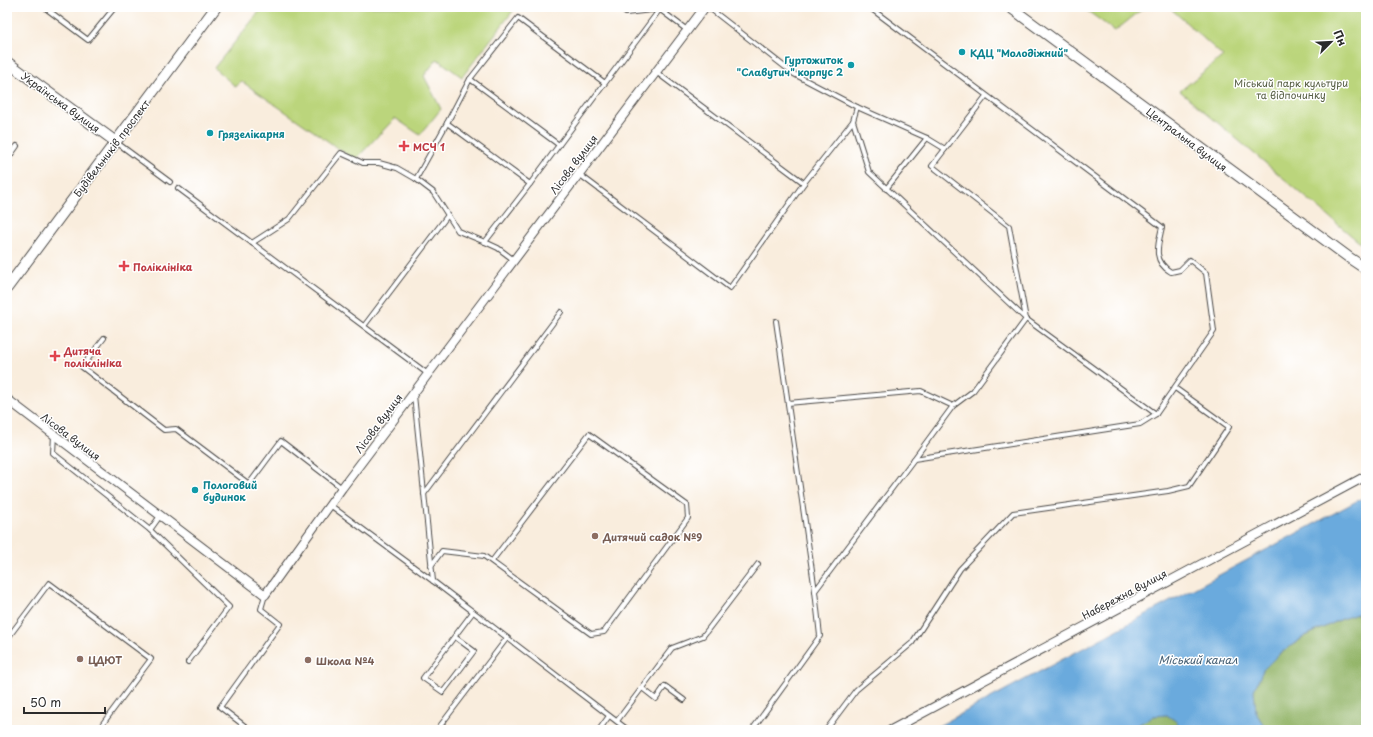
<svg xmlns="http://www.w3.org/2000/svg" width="1373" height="737" viewBox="0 0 1373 737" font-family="'Playpen Sans',sans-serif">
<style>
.green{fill:#bbd57b;stroke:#738053}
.forest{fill:#94b66b;stroke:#60704b}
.water{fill:#6aaadd;stroke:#4a6a84}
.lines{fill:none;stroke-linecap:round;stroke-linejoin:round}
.service-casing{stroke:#4a4846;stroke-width:6}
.minor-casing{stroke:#4a4846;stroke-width:10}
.tertiary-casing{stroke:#4a4846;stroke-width:12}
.service{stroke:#fff;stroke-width:4}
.minor{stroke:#fff;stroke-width:8}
.tertiary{stroke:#fff;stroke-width:10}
.culture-dot{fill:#0f9aa8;stroke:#fff;stroke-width:1.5}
.health-dot{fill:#e0444e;stroke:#fff;stroke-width:1.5}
.education-dot{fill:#8d6e63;stroke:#fff;stroke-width:1.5}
.labels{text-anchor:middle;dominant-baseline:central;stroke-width:3;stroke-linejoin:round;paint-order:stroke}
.culture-label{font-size:10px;font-weight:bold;fill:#0d838f;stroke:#fff;text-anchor:start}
.park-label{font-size:10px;fill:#565e43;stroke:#fff}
.street-label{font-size:10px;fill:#2b2b2b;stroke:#fff}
.health-label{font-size:10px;font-weight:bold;fill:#be3a42;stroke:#fff;text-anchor:start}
.education-label{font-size:10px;font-weight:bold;fill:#785e54;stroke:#fff;text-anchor:start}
.water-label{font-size:11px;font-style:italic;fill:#445e72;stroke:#fff}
</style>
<rect width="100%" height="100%" fill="#fff"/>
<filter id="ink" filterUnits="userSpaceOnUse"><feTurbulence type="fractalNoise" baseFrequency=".025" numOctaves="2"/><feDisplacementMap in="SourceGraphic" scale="8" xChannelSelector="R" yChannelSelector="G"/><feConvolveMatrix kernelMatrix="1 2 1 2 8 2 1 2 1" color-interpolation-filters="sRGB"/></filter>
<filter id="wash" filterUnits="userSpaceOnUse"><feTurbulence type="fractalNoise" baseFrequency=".012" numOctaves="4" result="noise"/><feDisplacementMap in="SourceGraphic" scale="16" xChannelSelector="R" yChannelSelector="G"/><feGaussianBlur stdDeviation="0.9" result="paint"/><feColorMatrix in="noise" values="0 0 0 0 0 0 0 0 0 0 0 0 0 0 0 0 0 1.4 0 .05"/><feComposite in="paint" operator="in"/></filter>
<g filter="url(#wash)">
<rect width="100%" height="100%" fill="#f9eddd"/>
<g class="green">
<path d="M263,7H516L462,77L437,59L424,76L441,109L420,135L395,118L355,160L241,81L236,87L214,68Z"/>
<path d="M1082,7H1145L1115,31Z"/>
<path d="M1169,7H1366V248L1180,91L1223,56Z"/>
</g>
<g class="forest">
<path d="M1366,611V730H1267L1256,713L1254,690L1263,670L1278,655L1306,636L1342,619Z"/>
<path d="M1167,715L1178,722L1179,730H1129L1153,716Z"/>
</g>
<path class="water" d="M1366,496V611L1342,619L1305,636L1278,655L1263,670L1254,690L1256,713L1267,730H1179L1177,722L1167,715L1153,716L1129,730H931Z"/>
</g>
<g filter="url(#ink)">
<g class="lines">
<defs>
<g id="service">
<path d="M44,7L88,40L115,7"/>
<path d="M708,7L794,74L857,107L853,121L804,183"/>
<path d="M869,7L1162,227C1158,245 1152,261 1171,272L1180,270L1190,260L1206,273L1214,331L1156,414L1026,319L1009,226L932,166L986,96"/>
<path d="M658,8L687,30"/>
<path d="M470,79L447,123L530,184L559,145"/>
<path d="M605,83L518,18L470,79L559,145L660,9L626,13L618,7"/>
<path d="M857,107L927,138L945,149"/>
<path d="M853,121L869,172L1026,319L973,391L953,406L914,459"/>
<path d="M447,123L416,179L433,192L458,231L485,242"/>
<path d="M116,142L170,182"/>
<path d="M7,160L17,146"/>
<path d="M579,174L730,288L804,183L656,72"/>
<path d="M178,188L428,374"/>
<path d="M886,189L927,138"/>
<path d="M252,243L289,219L341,153L363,163H379L397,168L416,179"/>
<path d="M514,260L498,248L485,242L530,184"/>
<path d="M776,321L815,591"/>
<path d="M364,326L448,215"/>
<path d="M104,338L82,367L164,430L176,429L249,484L281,441L342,488"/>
<path d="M414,395L433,581"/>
<path d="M788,403L921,391L953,406"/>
<path d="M54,435L53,453L150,530L229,607L188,662"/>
<path d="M424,494L561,312"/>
<path d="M330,505L433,581L628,730"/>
<path d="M150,530L160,516"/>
<path d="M431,566L442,551L484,556L591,634L604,632L688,518L687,505L589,434L492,561"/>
<path d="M455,637L474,651L443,692L423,678L473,612"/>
<path d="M7,639L49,583L151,659L98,730"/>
<path d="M642,688L656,699L665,686L684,700"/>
<path d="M617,721L672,648L703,636L758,564"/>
<path d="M250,730L220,707L280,624L261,609L265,595"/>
<path d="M437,730L507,638"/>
<path d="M599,730L609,716"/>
<path d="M752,730L820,636L815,591L914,459L1140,424L1156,414"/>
<path d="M826,730L856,690L912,643L960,569L1013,513L1168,491L1189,486L1229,427L1175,388"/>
</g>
<g id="minor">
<path d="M7,399L265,595L342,488L705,7"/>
<path d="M891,730L1366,476"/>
</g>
<g id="tertiary">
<path d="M1010,7L1351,259L1366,269"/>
<path d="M7,62L116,142"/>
<path d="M7,288L216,7"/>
</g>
</defs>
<use href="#service" class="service-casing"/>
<use href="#minor" class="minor-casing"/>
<use href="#tertiary" class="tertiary-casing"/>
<use href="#service" class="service"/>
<use href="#minor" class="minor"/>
<use href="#tertiary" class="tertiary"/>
</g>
</g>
<g class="culture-dot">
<circle cx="962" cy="52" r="4"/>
<circle cx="851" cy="65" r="4"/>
<circle cx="210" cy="133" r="4"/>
<circle cx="195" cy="490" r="4"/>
</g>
<g class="health-dot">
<path d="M402 140h4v4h4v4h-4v4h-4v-4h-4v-4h4z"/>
<path d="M122 260h4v4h4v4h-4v4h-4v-4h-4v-4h4z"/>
<path d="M53 350h4v4h4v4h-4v4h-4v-4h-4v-4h4z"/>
</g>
<g class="education-dot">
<circle cx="595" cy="536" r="4"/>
<circle cx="80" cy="659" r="4"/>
<circle cx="308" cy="660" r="4"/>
</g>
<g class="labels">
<g class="culture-label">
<text x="970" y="52">КДЦ "Молодіжний"</text>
<text x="843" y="59" text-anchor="end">Гуртожиток<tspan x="843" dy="12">"Славутич" корпус 2</tspan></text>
<text x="218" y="133">Грязелікарня</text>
<text x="203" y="484">Пологовий<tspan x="203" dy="12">будинок</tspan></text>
</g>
<g class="park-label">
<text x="1291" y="82">Міський парк культури<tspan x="1291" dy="12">та відпочинку</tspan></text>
</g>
<g class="street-label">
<text transform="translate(61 102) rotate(36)">Українська вулиця</text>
<text transform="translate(1187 139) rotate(37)">Центральна вулиця</text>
<text transform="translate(111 148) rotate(-53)">Будівельників проспект</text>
<text transform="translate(573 164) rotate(-53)">Лісова вулиця</text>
<text transform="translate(378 423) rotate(-53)">Лісова вулиця</text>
<text transform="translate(71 436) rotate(37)">Лісова вулиця</text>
<text transform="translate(1124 594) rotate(-28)">Набережна вулиця</text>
</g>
<g class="health-label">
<text x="413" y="146">МСЧ 1</text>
<text x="133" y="266">Поліклініка</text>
<text x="64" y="350">Дитяча<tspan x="64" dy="12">поліклініка</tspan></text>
</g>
<g class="education-label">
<text x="603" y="536">Дитячий садок №9</text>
<text x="88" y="659">ЦДЮТ</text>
<text x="316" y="660">Школа №4</text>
</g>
<g class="water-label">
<text x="1198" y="659">Міський канал</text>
</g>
</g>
<rect width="1373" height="737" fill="none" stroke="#fff" stroke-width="24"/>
<g transform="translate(1331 42) rotate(66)" stroke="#ffffff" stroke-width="3" paint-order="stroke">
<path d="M0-3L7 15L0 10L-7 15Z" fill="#2b2b2b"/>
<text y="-6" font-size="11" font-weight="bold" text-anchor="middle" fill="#2b2b2b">Пн</text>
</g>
<path d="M24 707v6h81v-6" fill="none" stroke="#2b2b2b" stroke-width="2"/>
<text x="30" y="707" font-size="12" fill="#2b2b2b" stroke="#ffffff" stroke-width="3" paint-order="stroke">50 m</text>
</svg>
